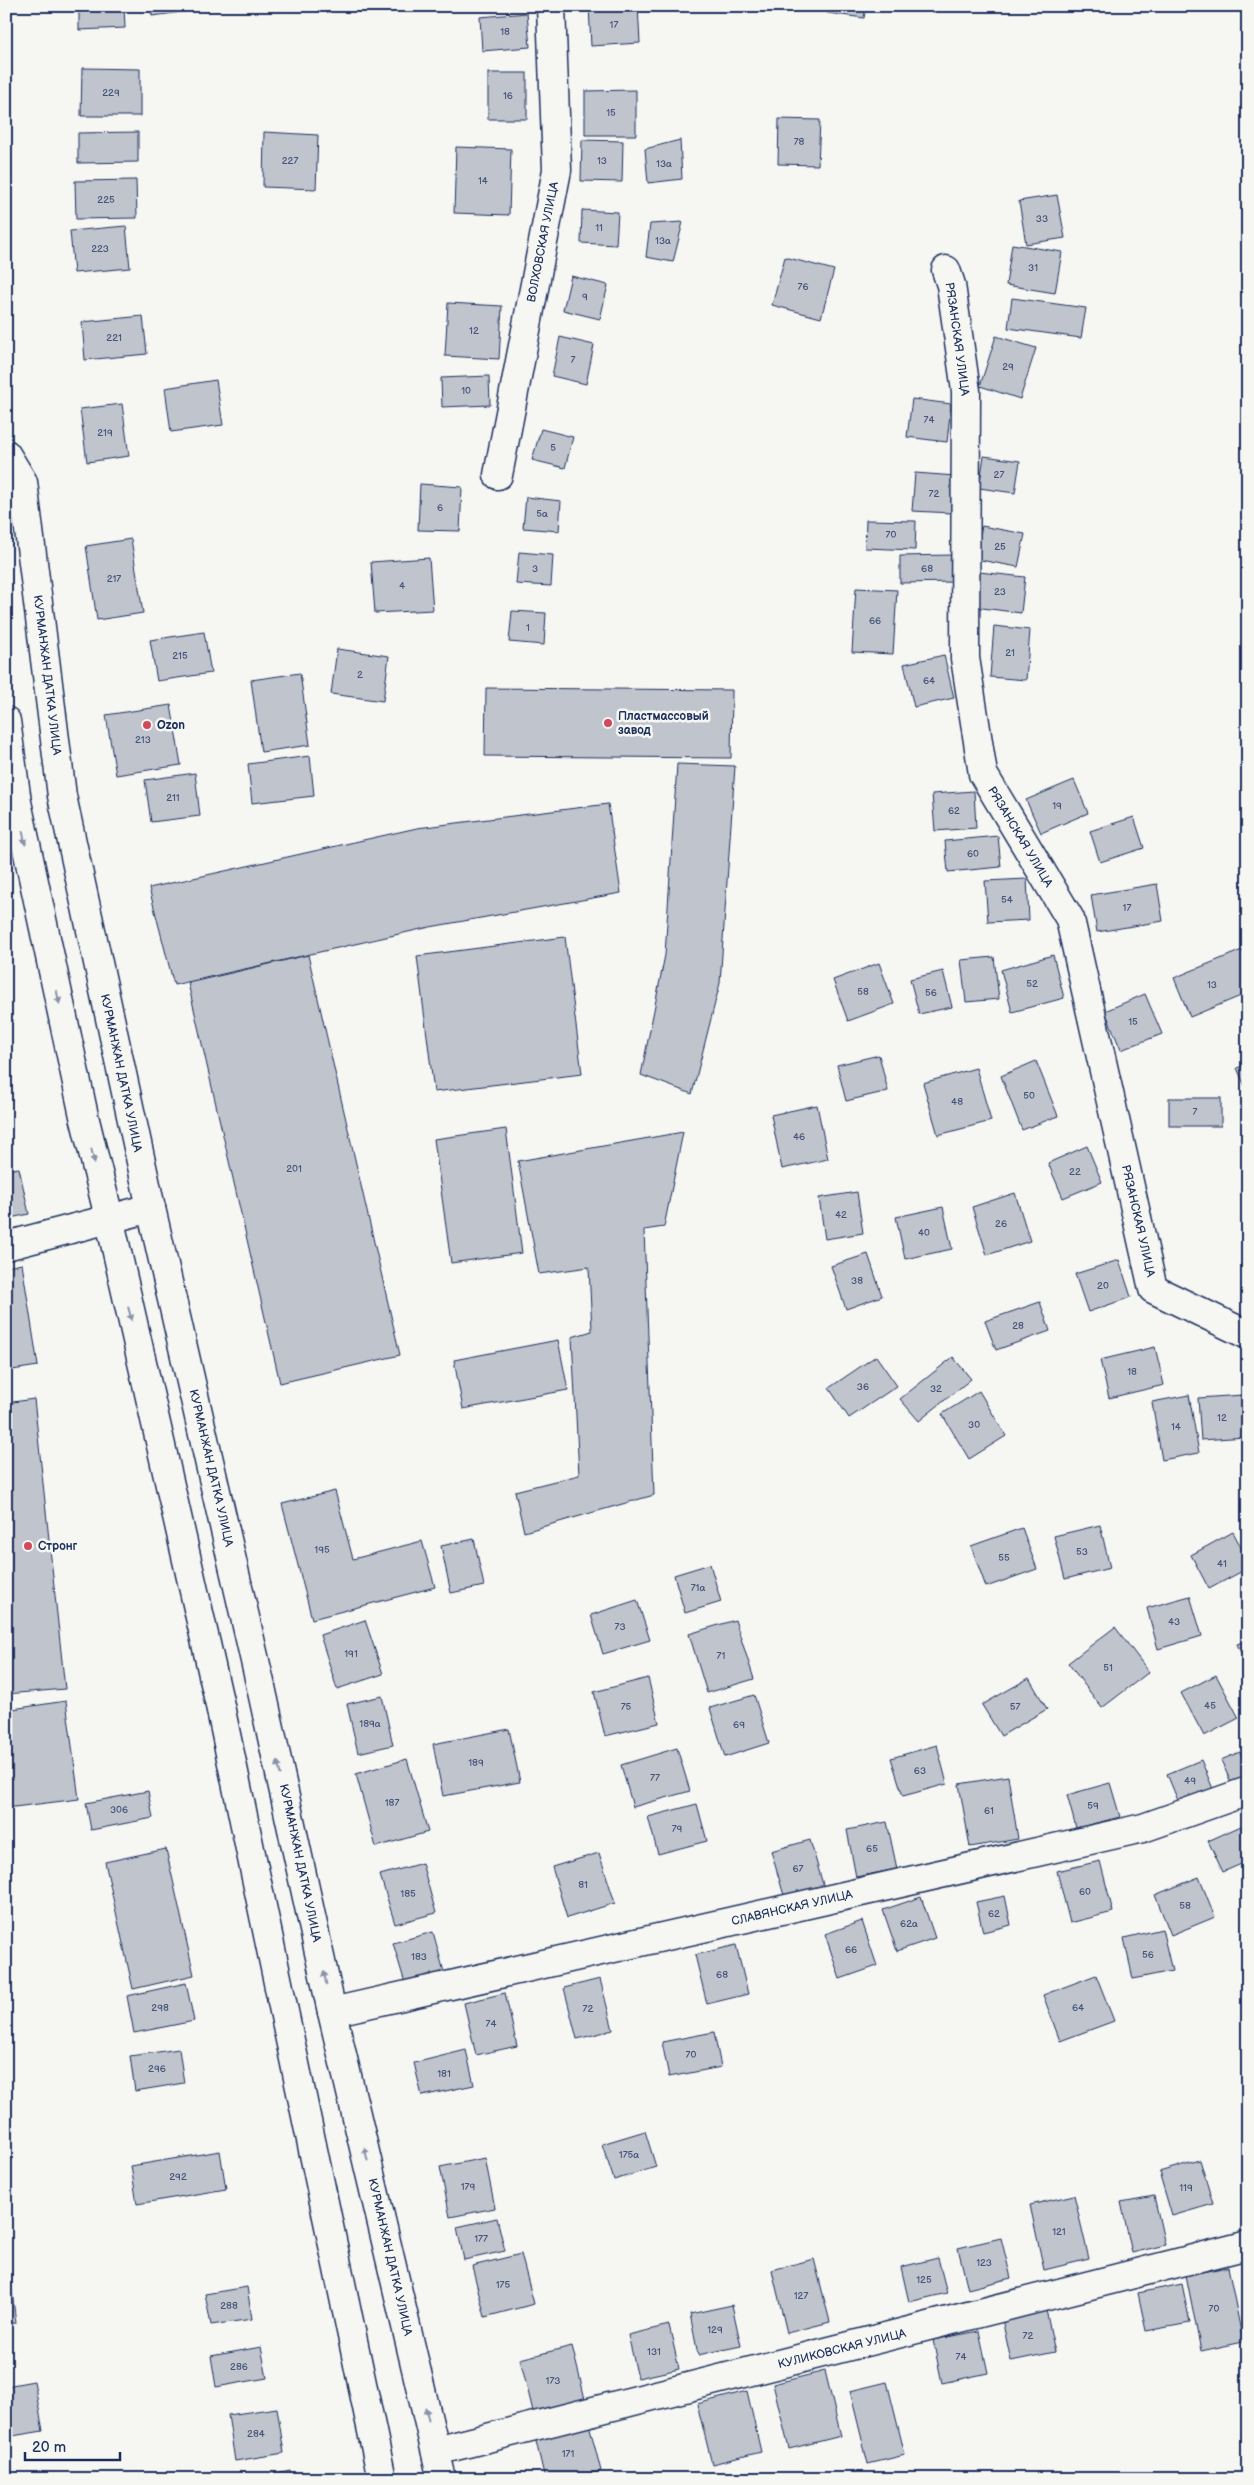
<svg xmlns="http://www.w3.org/2000/svg" width="1254" height="2485" viewBox="0 0 1254 2485" font-family="'Balsamiq Sans',sans-serif">
<style>
.building{fill:#c0c4cd;stroke:#1b2f5e}
.lines{fill:none;stroke-linecap:round;stroke-linejoin:round}
.street-casing{stroke:#1b2f5e;stroke-width:31}
.primary-casing{stroke:#1b2f5e;stroke-width:31}
.street{stroke:#f6f6f2;stroke-width:28}
.primary{stroke:#f6f6f2;stroke-width:28}
.oneway{fill:#8892a8}
.poi-dot{fill:#d1495b;stroke:#f6f6f2;stroke-width:2}
.labels{text-anchor:middle;dominant-baseline:central;stroke-width:5;stroke-linejoin:round;paint-order:stroke}
.number-label{font-size:10px;fill:#44547a}
.street-label{font-size:12px;fill:#1b2f5e;stroke:#f6f6f2}
.poi-label{font-size:12px;font-weight:bold;fill:#1b2f5e;stroke:#f6f6f2;text-anchor:start}
</style>
<rect width="100%" height="100%" fill="#f6f6f2"/>
<filter id="ink" filterUnits="userSpaceOnUse"><feTurbulence type="fractalNoise" baseFrequency=".02" numOctaves="2"/><feDisplacementMap in="SourceGraphic" scale="10" xChannelSelector="R" yChannelSelector="G"/><feConvolveMatrix kernelMatrix="1 2 1 2 8 2 1 2 1" color-interpolation-filters="sRGB"/></filter>
<g filter="url(#ink)">
<g class="building">
<path d="M79,6H124L125,28L79,30Z"/>
<path d="M151,6H228L152,16Z"/>
<path d="M589,6H638L640,43L591,46Z"/>
<rect x="761" y="6" width="50" height="5"/>
<path d="M828,6H866L864,18L827,13Z"/>
<path d="M527,13L530,47L482,51L480,17Z"/>
<path d="M82,68L140,69V116H81Z"/>
<rect x="488" y="73" width="39" height="46"/>
<path d="M636,90V135H585V91Z"/>
<path d="M779,119L820,120L818,165L778,164Z"/>
<path d="M138,132V162L78,163V133Z"/>
<path d="M264,132L318,135L316,189L263,187Z"/>
<path d="M582,140L623,141L622,182L581,181Z"/>
<path d="M680,140L682,179L648,183L645,149Z"/>
<path d="M456,147L511,149L509,215L454,213Z"/>
<path d="M136,180L137,218L76,219L75,181Z"/>
<path d="M1057,195L1065,238L1026,244L1019,201Z"/>
<path d="M582,210L618,212L616,245L581,243Z"/>
<path d="M683,222L673,262L646,257L650,224Z"/>
<path d="M126,226L130,268L74,273L70,231Z"/>
<path d="M1012,244L1062,252L1055,293L1006,285Z"/>
<path d="M785,257L834,270L821,318L772,305Z"/>
<path d="M571,276L608,285L600,319L563,310Z"/>
<path d="M1012,298L1086,308L1081,338L1008,328Z"/>
<path d="M448,303L502,306L499,359L445,356Z"/>
<path d="M143,316L147,354L85,360L82,322Z"/>
<path d="M996,336L1036,348L1020,399L980,386Z"/>
<path d="M560,337L594,345L586,384L552,376Z"/>
<path d="M489,376L490,405L442,407L441,378Z"/>
<path d="M216,380L223,425L171,432L165,388Z"/>
<path d="M912,399L951,404L947,442L907,437Z"/>
<path d="M122,404L129,456L87,462L80,409Z"/>
<path d="M541,429L573,437L565,468L532,460Z"/>
<path d="M984,456L1020,461L1015,493L979,488Z"/>
<path d="M915,473L956,476L953,513L912,511Z"/>
<path d="M420,484L462,487L460,531L418,530Z"/>
<path d="M526,497L561,501L559,531L523,528Z"/>
<path d="M866,520L916,521L915,550L865,548Z"/>
<path d="M982,526L1025,534L1018,567L975,559Z"/>
<path d="M131,539L143,613L97,620L86,546Z"/>
<path d="M519,552L553,555L551,586L516,584Z"/>
<path d="M953,555L954,582L900,583V556Z"/>
<path d="M429,558L433,610L375,613L371,562Z"/>
<path d="M979,572L1025,577L1021,613L975,607Z"/>
<path d="M856,588L897,590L893,654L852,652Z"/>
<path d="M512,611L546,613L544,645L509,642Z"/>
<path d="M994,626L1030,630L1026,680L990,677Z"/>
<path d="M204,632L211,673L157,681L150,640Z"/>
<path d="M337,649L389,656L383,701L331,694Z"/>
<path d="M944,655L954,698L914,707L904,664Z"/>
<path d="M300,673L310,745L261,752L251,680Z"/>
<path d="M486,688L732,690L731,758L485,756Z"/>
<path d="M171,705L181,765L116,775L106,715Z"/>
<path d="M310,756L314,796L252,803L248,764Z"/>
<path d="M677,764L735,766L720,983L692,1094L641,1075L665,955Z"/>
<path d="M195,773L200,816L151,822L145,780Z"/>
<path d="M1074,780L1088,813L1041,833L1026,800Z"/>
<path d="M974,791L976,828L935,831L932,794Z"/>
<path d="M608,804L621,893L430,927L174,985L149,888L417,828Z"/>
<path d="M1134,817L1144,848L1100,862L1090,831Z"/>
<path d="M998,836L1001,867L948,872L945,841Z"/>
<path d="M1027,879L1029,920L988,922L985,881Z"/>
<path d="M1157,884L1163,921L1097,932L1091,895Z"/>
<path d="M565,937L582,1074L434,1092L417,956Z"/>
<path d="M1242,950L1248,965V993L1190,1017L1174,978Z"/>
<path d="M308,955L400,1355L280,1383L188,983Z"/>
<path d="M1053,955L1064,998L1012,1012L1001,970Z"/>
<path d="M994,957L999,999L966,1002L961,960Z"/>
<path d="M879,963L894,1004L848,1021L833,980Z"/>
<path d="M943,971L952,1007L919,1014L910,979Z"/>
<path d="M1145,994L1162,1034L1121,1050L1105,1011Z"/>
<path d="M879,1055L888,1091L846,1101L837,1065Z"/>
<path d="M1036,1061L1058,1116L1022,1130L1001,1076Z"/>
<path d="M1248,1064V1093L1237,1068Z"/>
<path d="M976,1068L991,1121L938,1135L923,1083Z"/>
<rect x="1169" y="1098" width="52" height="28"/>
<path d="M817,1105L828,1159L782,1169L771,1115Z"/>
<path d="M506,1129L522,1253L451,1263L434,1139Z"/>
<path d="M683,1132L664,1227L644,1230L654,1495L524,1532L515,1491L579,1475L572,1337L592,1331L589,1267L539,1274L518,1161Z"/>
<path d="M1087,1146L1102,1182L1063,1198L1048,1163Z"/>
<path d="M19,1168L29,1214L6,1219V1170Z"/>
<path d="M857,1192L863,1233L825,1239L819,1198Z"/>
<path d="M1015,1193L1030,1241L987,1255L972,1207Z"/>
<path d="M943,1207L952,1249L905,1259L896,1217Z"/>
<path d="M868,1254L882,1296L846,1309L831,1266Z"/>
<path d="M1119,1260L1131,1297L1088,1312L1075,1274Z"/>
<path d="M22,1264L38,1366L6,1371V1267Z"/>
<path d="M1040,1302L1050,1331L996,1350L985,1321Z"/>
<path d="M558,1340L568,1390L463,1409L454,1360Z"/>
<path d="M1155,1347L1164,1385L1109,1398L1100,1360Z"/>
<path d="M876,1356L897,1386L849,1418L829,1388Z"/>
<path d="M953,1357L971,1379L919,1421L900,1399Z"/>
<path d="M979,1391L1006,1436L969,1459L942,1414Z"/>
<path d="M1189,1395L1199,1453L1162,1460L1152,1402Z"/>
<path d="M1243,1395L1246,1437L1201,1440L1198,1398Z"/>
<path d="M34,1399L65,1689L6,1694V1403Z"/>
<path d="M335,1491L353,1559L422,1541L435,1587L312,1619L282,1504Z"/>
<path d="M1100,1525L1110,1568L1065,1579L1054,1536Z"/>
<path d="M1022,1528L1037,1569L986,1587L971,1546Z"/>
<path d="M1233,1532L1248,1560V1568L1209,1589L1191,1555Z"/>
<path d="M474,1539L484,1586L451,1593L441,1546Z"/>
<path d="M710,1564L721,1602L685,1613L674,1575Z"/>
<path d="M1190,1596L1202,1636L1158,1649L1147,1608Z"/>
<path d="M637,1600L650,1640L603,1654L591,1615Z"/>
<path d="M365,1620L383,1674L337,1689L320,1635Z"/>
<path d="M735,1620L754,1679L707,1693L689,1634Z"/>
<path d="M1115,1627L1149,1672L1102,1708L1068,1663Z"/>
<path d="M1248,1640V1669L1237,1644Z"/>
<path d="M1216,1675L1239,1718L1204,1736L1181,1693Z"/>
<path d="M648,1678L659,1723L605,1736L594,1692Z"/>
<path d="M1029,1678L1047,1709L1001,1736L982,1705Z"/>
<path d="M754,1695L769,1743L725,1757L710,1708Z"/>
<path d="M382,1696L393,1745L358,1753L347,1704Z"/>
<path d="M66,1701L79,1799L6,1808V1710Z"/>
<path d="M509,1729L520,1782L443,1796L433,1744Z"/>
<path d="M937,1745L947,1784L903,1796L891,1758Z"/>
<path d="M677,1748L690,1791L633,1807L621,1765Z"/>
<path d="M1240,1752L1248,1768V1778L1232,1785L1221,1760Z"/>
<path d="M407,1759L428,1832L376,1847L356,1774Z"/>
<path d="M1201,1760L1213,1789L1179,1803L1167,1774Z"/>
<path d="M1008,1776L1018,1839L970,1847L959,1784Z"/>
<path d="M1110,1783L1120,1817L1076,1828L1067,1795Z"/>
<path d="M148,1791L153,1818L91,1830L86,1803Z"/>
<path d="M697,1804L707,1841L658,1854L648,1817Z"/>
<path d="M887,1822L897,1869L856,1877L847,1830Z"/>
<path d="M1241,1826L1248,1840V1861L1223,1872L1208,1841Z"/>
<path d="M810,1840L824,1888L785,1899L771,1851Z"/>
<path d="M166,1849L194,1975L133,1989L105,1862Z"/>
<path d="M599,1853L615,1903L567,1918L552,1867Z"/>
<path d="M1100,1861L1113,1912L1070,1923L1057,1871Z"/>
<path d="M422,1863L436,1913L395,1924L380,1875Z"/>
<path d="M1199,1877L1215,1917L1171,1935L1155,1895Z"/>
<path d="M1005,1896L1011,1925L983,1932L976,1902Z"/>
<path d="M921,1897L935,1938L897,1951L883,1910Z"/>
<path d="M862,1921L877,1966L840,1979L825,1934Z"/>
<path d="M1162,1929L1172,1971L1133,1979L1124,1938Z"/>
<path d="M433,1932L444,1972L405,1983L393,1943Z"/>
<path d="M736,1945L748,1994L707,2004L695,1955Z"/>
<path d="M1096,1975L1114,2021L1060,2041L1043,1995Z"/>
<path d="M600,1979L613,2030L577,2039L564,1988Z"/>
<path d="M186,1983L194,2021L134,2033L127,1996Z"/>
<path d="M505,1993L517,2046L476,2055L464,2003Z"/>
<path d="M714,2032L721,2067L669,2077L662,2042Z"/>
<path d="M179,2049L184,2083L135,2091L130,2056Z"/>
<path d="M466,2050L474,2085L422,2096L414,2063Z"/>
<path d="M645,2131L656,2167L614,2180L602,2144Z"/>
<path d="M220,2151L226,2189L137,2204L131,2166Z"/>
<path d="M485,2158L495,2208L450,2217L440,2167Z"/>
<path d="M1200,2160L1213,2204L1172,2216L1159,2172Z"/>
<path d="M1074,2195L1089,2259L1044,2270L1030,2205Z"/>
<path d="M1154,2196L1165,2245L1132,2253L1121,2202Z"/>
<path d="M497,2218L505,2251L464,2260L457,2227Z"/>
<path d="M1001,2238L1011,2278L968,2289L958,2248Z"/>
<path d="M521,2254L534,2304L485,2317L472,2266Z"/>
<path d="M938,2258L947,2293L909,2302L901,2267Z"/>
<path d="M814,2259L830,2322L787,2333L772,2270Z"/>
<path d="M1228,2267L1243,2342L1201,2351L1186,2275Z"/>
<path d="M6,2283H11L16,2323L6,2324Z"/>
<path d="M1182,2284L1190,2323L1146,2331L1138,2293Z"/>
<path d="M247,2287L252,2319L211,2325L205,2294Z"/>
<path d="M732,2305L741,2346L698,2355L690,2314Z"/>
<path d="M1046,2310L1055,2352L1011,2361L1002,2319Z"/>
<path d="M669,2325L679,2369L638,2378L628,2335Z"/>
<path d="M979,2331L988,2373L942,2383L933,2340Z"/>
<path d="M572,2346L586,2403L534,2415L520,2359Z"/>
<path d="M261,2347L267,2378L216,2387L211,2356Z"/>
<path d="M825,2371L841,2436L789,2449L773,2384Z"/>
<path d="M34,2381L43,2431L6,2437V2386Z"/>
<path d="M887,2382L905,2455L868,2464L850,2391Z"/>
<path d="M747,2391L761,2452L712,2464L697,2404Z"/>
<path d="M277,2408L284,2453L235,2461L228,2415Z"/>
<path d="M589,2424L601,2471L568,2479H545L535,2437Z"/>
<path d="M290,2470L292,2479H247Z"/>
</g>
<g class="lines">
<defs>
<g id="street">
<path d="M946,270L951,285L966,391L965,658L983,774L1070,919L1153,1289L1248,1335"/>
<path d="M498,475L557,170L551,6"/>
<path d="M6,1246L151,1208"/>
<path d="M332,2012L1143,1828L1248,1791"/>
<path d="M436,2451L1248,2245"/>
</g>
<g id="primary">
<path d="M6,454L23,482L62,796L151,1208L261,1687L332,2012L442,2479"/>
<path d="M6,721L17,802L84,1116L109,1217L219,1701L382,2479"/>
</g>
</defs>
<use href="#street" class="street-casing"/>
<use href="#primary" class="primary-casing"/>
<use href="#street" class="street"/>
<use href="#primary" class="primary"/>
</g>
<defs><path id="oneway-solid" d="M-6-.8H1V-3.2L6.5 0L1 3.2V.8H-6Z" transform="scale(1.25)"/></defs>
<g class="oneway">
<use href="#oneway-solid" transform="translate(24 838) rotate(78)"/>
<use href="#oneway-solid" transform="translate(58 997) rotate(78)"/>
<use href="#oneway-solid" transform="translate(93 1156) rotate(76)"/>
<use href="#oneway-solid" transform="translate(130 1314) rotate(75)"/>
<use href="#oneway-solid" transform="translate(279 1768) rotate(-102)"/>
<use href="#oneway-solid" transform="translate(325 1978) rotate(-102)"/>
<use href="#oneway-solid" transform="translate(366 2154) rotate(-103)"/>
<use href="#oneway-solid" transform="translate(427 2414) rotate(-103)"/>
</g>
</g>
<g class="poi-dot">
<circle cx="608" cy="723" r="5"/>
<circle cx="147" cy="725" r="5"/>
<circle cx="28" cy="1546" r="5"/>
</g>
<g class="labels">
<g class="number-label">
<text x="614" y="25">17</text>
<text x="505" y="32">18</text>
<text x="111" y="93">229</text>
<text x="508" y="96">16</text>
<text x="611" y="113">15</text>
<text x="799" y="142">78</text>
<text x="290" y="161">227</text>
<text x="602" y="161">13</text>
<text x="664" y="164">13а</text>
<text x="483" y="181">14</text>
<text x="106" y="200">225</text>
<text x="1042" y="219">33</text>
<text x="599" y="228">11</text>
<text x="663" y="241">13а</text>
<text x="100" y="249">223</text>
<text x="1033" y="268">31</text>
<text x="803" y="287">76</text>
<text x="585" y="297">9</text>
<text x="474" y="331">12</text>
<text x="114" y="338">221</text>
<text x="573" y="360">7</text>
<text x="1008" y="367">29</text>
<text x="466" y="391">10</text>
<text x="929" y="420">74</text>
<text x="105" y="433">219</text>
<text x="553" y="448">5</text>
<text x="999" y="475">27</text>
<text x="934" y="494">72</text>
<text x="440" y="508">6</text>
<text x="542" y="514">5а</text>
<text x="891" y="535">70</text>
<text x="1000" y="547">25</text>
<text x="535" y="569">3</text>
<text x="927" y="569">68</text>
<text x="114" y="579">217</text>
<text x="402" y="586">4</text>
<text x="1000" y="592">23</text>
<text x="875" y="621">66</text>
<text x="528" y="628">1</text>
<text x="1010" y="653">21</text>
<text x="180" y="656">215</text>
<text x="360" y="675">2</text>
<text x="929" y="681">64</text>
<text x="143" y="740">213</text>
<text x="173" y="798">211</text>
<text x="1057" y="806">19</text>
<text x="954" y="811">62</text>
<text x="973" y="854">60</text>
<text x="1007" y="900">54</text>
<text x="1127" y="908">17</text>
<text x="1032" y="984">52</text>
<text x="1212" y="985">13</text>
<text x="863" y="992">58</text>
<text x="931" y="993">56</text>
<text x="1133" y="1022">15</text>
<text x="1029" y="1096">50</text>
<text x="957" y="1102">48</text>
<text x="1195" y="1112">7</text>
<text x="799" y="1137">46</text>
<text x="294" y="1169">201</text>
<text x="1075" y="1172">22</text>
<text x="841" y="1215">42</text>
<text x="1001" y="1224">26</text>
<text x="924" y="1233">40</text>
<text x="857" y="1281">38</text>
<text x="1103" y="1286">20</text>
<text x="1018" y="1326">28</text>
<text x="1132" y="1372">18</text>
<text x="863" y="1387">36</text>
<text x="936" y="1389">32</text>
<text x="1222" y="1418">12</text>
<text x="974" y="1425">30</text>
<text x="1176" y="1427">14</text>
<text x="322" y="1550">195</text>
<text x="1082" y="1552">53</text>
<text x="1004" y="1558">55</text>
<text x="1222" y="1564">41</text>
<text x="698" y="1588">71а</text>
<text x="1174" y="1622">43</text>
<text x="620" y="1627">73</text>
<text x="351" y="1654">191</text>
<text x="721" y="1656">71</text>
<text x="1108" y="1668">51</text>
<text x="1210" y="1706">45</text>
<text x="626" y="1707">75</text>
<text x="1015" y="1707">57</text>
<text x="370" y="1724">189а</text>
<text x="739" y="1725">69</text>
<text x="476" y="1763">189</text>
<text x="920" y="1771">63</text>
<text x="655" y="1778">77</text>
<text x="1190" y="1781">49</text>
<text x="392" y="1803">187</text>
<text x="1093" y="1806">59</text>
<text x="119" y="1810">306</text>
<text x="989" y="1811">61</text>
<text x="677" y="1829">79</text>
<text x="872" y="1849">65</text>
<text x="798" y="1869">67</text>
<text x="583" y="1885">81</text>
<text x="1085" y="1892">60</text>
<text x="408" y="1894">185</text>
<text x="1185" y="1906">58</text>
<text x="994" y="1914">62</text>
<text x="909" y="1924">62а</text>
<text x="851" y="1950">66</text>
<text x="1148" y="1955">56</text>
<text x="419" y="1957">183</text>
<text x="722" y="1975">68</text>
<text x="160" y="2008">298</text>
<text x="1078" y="2008">64</text>
<text x="588" y="2009">72</text>
<text x="491" y="2024">74</text>
<text x="691" y="2055">70</text>
<text x="157" y="2069">296</text>
<text x="444" y="2074">181</text>
<text x="629" y="2155">175а</text>
<text x="178" y="2177">292</text>
<text x="468" y="2187">179</text>
<text x="1186" y="2188">119</text>
<text x="1059" y="2232">121</text>
<text x="481" y="2239">177</text>
<text x="984" y="2263">123</text>
<text x="924" y="2280">125</text>
<text x="503" y="2285">175</text>
<text x="801" y="2296">127</text>
<text x="229" y="2306">288</text>
<text x="1214" y="2309">70</text>
<text x="715" y="2330">129</text>
<text x="1028" y="2336">72</text>
<text x="654" y="2352">131</text>
<text x="961" y="2357">74</text>
<text x="239" y="2367">286</text>
<text x="553" y="2381">173</text>
<text x="256" y="2434">284</text>
<text x="568" y="2454">171</text>
</g>
<g class="street-label">
<text transform="translate(543 242) rotate(-79)">ВОЛХОВСКАЯ УЛИЦА</text>
<text transform="translate(957 339) rotate(82)">РЯЗАНСКАЯ УЛИЦА</text>
<text transform="translate(47 675) rotate(83)">КУРМАНЖАН ДАТКА УЛИЦА</text>
<text transform="translate(1020 837) rotate(59)">РЯЗАНСКАЯ УЛИЦА</text>
<text transform="translate(121 1073) rotate(78)">КУРМАНЖАН ДАТКА УЛИЦА</text>
<text transform="translate(1138 1221) rotate(77)">РЯЗАНСКАЯ УЛИЦА</text>
<text transform="translate(211 1468) rotate(77)">КУРМАНЖАН ДАТКА УЛИЦА</text>
<text transform="translate(300 1863) rotate(78)">КУРМАНЖАН ДАТКА УЛИЦА</text>
<text transform="translate(792 1908) rotate(-13)">СЛАВЯНСКАЯ УЛИЦА</text>
<text transform="translate(390 2257) rotate(77)">КУРМАНЖАН ДАТКА УЛИЦА</text>
<text transform="translate(842 2349) rotate(-14)">КУЛИКОВСКАЯ УЛИЦА</text>
</g>
<g class="poi-label">
<text x="618" y="716">Пластмассовый<tspan x="618" dy="14">завод</tspan></text>
<text x="157" y="725">Ozon</text>
<text x="38" y="1546">Стронг</text>
</g>
</g>
<rect width="1254" height="2485" fill="none" stroke="#f6f6f2" stroke-width="25"/>
<rect x="12" y="12" width="1229" height="2460" fill="none" stroke="#1b2f5e" stroke-width="2" filter="url(#ink)"/>
<path d="M25 2452v8h95v-8" fill="none" stroke="#1b2f5e" stroke-width="2.5"/>
<text x="32" y="2452" font-size="15" fill="#1b2f5e" stroke="#f6f6f2" stroke-width="4" paint-order="stroke">20 m</text>
</svg>
